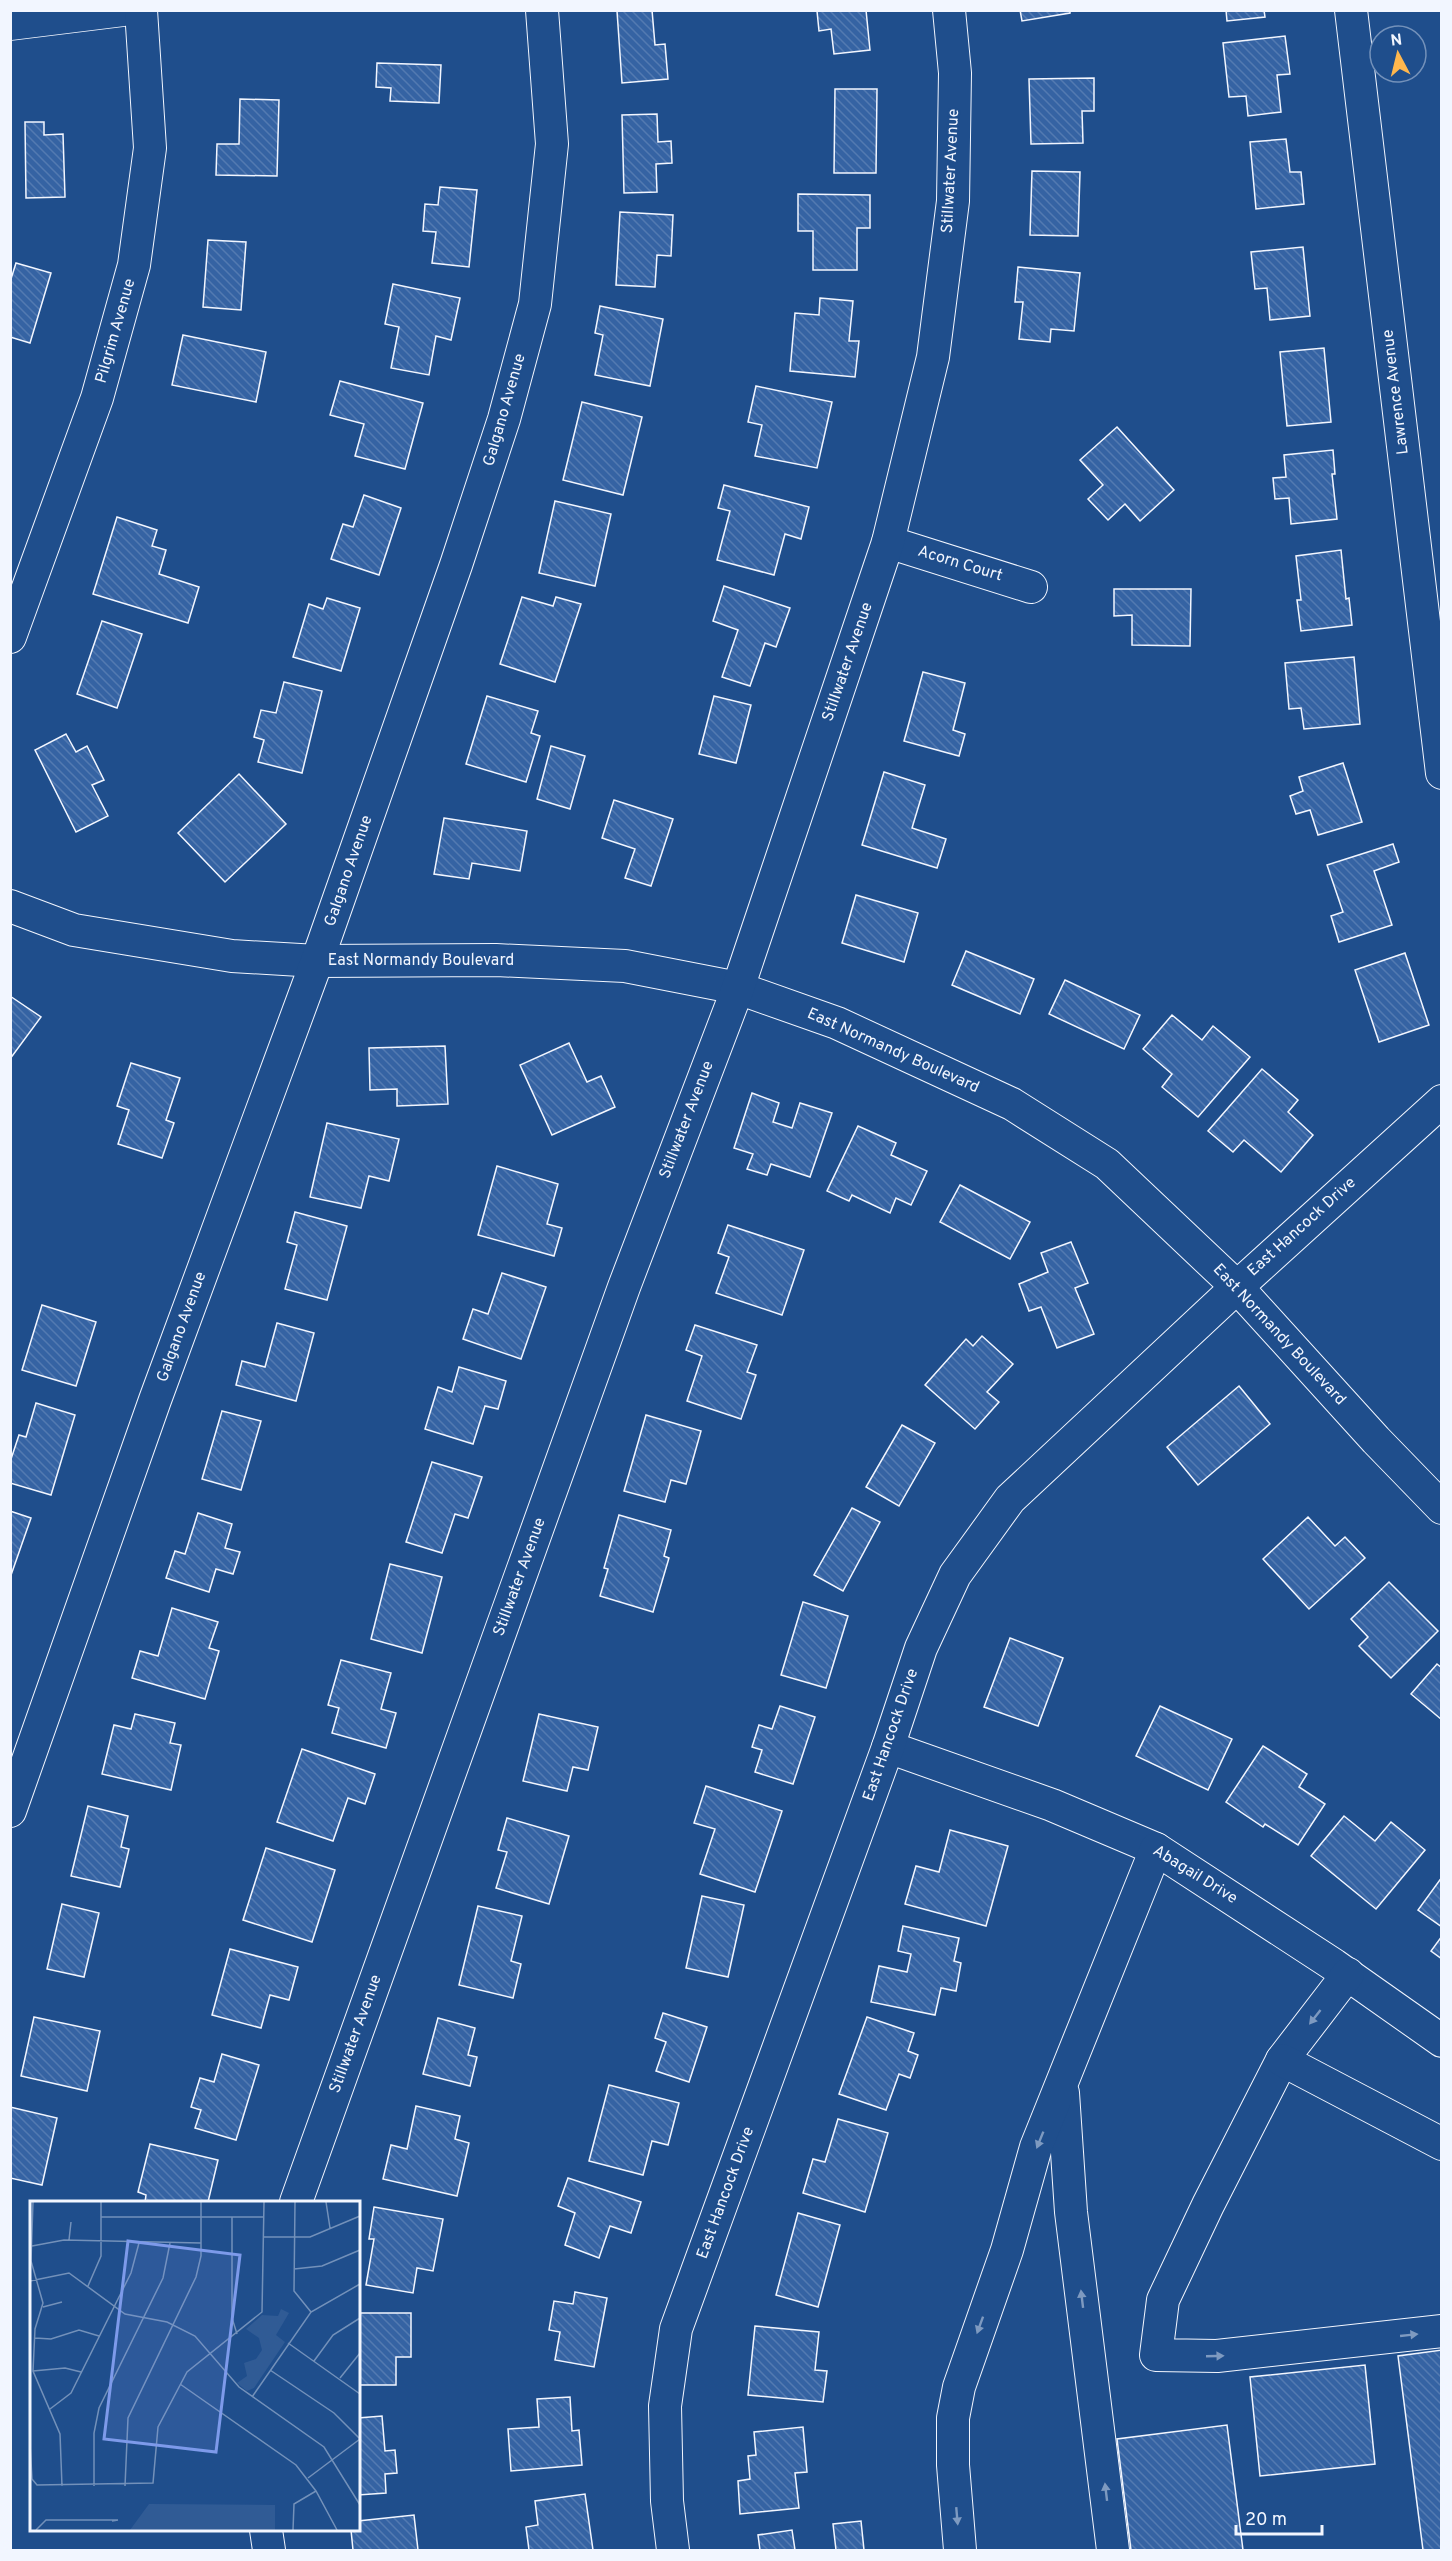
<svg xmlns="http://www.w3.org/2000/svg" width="1452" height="2561" viewBox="0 0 1452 2561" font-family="Overpass,sans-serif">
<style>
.building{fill:url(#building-back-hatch);stroke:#f2f6ff;stroke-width:1.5}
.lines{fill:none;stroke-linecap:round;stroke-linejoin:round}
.minor-casing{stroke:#f2f6ff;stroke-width:34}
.minor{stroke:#1f4e8c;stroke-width:32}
.oneway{fill:#7e9ac0}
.labels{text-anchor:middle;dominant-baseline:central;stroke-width:4.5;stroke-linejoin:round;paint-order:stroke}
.street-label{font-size:16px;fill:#f2f6ff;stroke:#1f4e8c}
.inset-road{fill:none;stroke:#7391ba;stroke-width:1.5}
.view{fill:#7d9aea;fill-opacity:0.15;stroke:#7d9aea;stroke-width:3}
.inset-edge{fill:none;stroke:#f2f6ff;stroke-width:3}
</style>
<defs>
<pattern id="building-back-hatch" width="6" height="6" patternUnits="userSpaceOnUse" patternTransform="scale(1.5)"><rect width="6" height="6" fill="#3563a3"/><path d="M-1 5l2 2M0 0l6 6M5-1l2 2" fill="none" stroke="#537ab1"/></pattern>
</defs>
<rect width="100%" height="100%" fill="#1f4e8c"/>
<g class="building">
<path d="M652,10L655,45L665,44L668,79L622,83L617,11Z"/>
<path d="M866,10L870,50L834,54L831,29L819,31L817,11Z"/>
<path d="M1020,10H1070V13L1022,21Z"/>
<path d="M1226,10H1264L1265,17L1227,21Z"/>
<path d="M1285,36L1290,74L1277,75L1281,112L1248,116L1246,96L1229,97L1223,43Z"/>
<path d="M377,63L441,65L439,103L390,101L391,88L376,87Z"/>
<path d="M1094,78V111H1082L1083,143L1031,144L1029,79Z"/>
<path d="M835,89H877L876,173H834Z"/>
<path d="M240,99L279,100L277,176L216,175L217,144H239Z"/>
<path d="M657,114L658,142L671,141L672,163L656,164L657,192L624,193L622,115Z"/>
<path d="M25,122H44V135L63,134L65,197L26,198Z"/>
<path d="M1286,139L1290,172H1301L1304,204L1256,209L1250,142Z"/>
<path d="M1032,171L1080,172L1078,236L1030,235Z"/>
<path d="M440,187L477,190L469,267L432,263L436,232L423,231L425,204L438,205Z"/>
<path d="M798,194L870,195V228H857V270H813V231H798Z"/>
<path d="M620,212L673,215L671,256L657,255L655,287L616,285Z"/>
<path d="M208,240L246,242L241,310L203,307Z"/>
<path d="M1303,247L1310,316L1270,320L1267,288L1255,289L1251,252Z"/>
<path d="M16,263L51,273L30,343L10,337V282Z"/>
<path d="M1018,267L1080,273L1074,331L1051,329L1050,342L1019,339L1023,302H1015Z"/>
<path d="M393,284L460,298L451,340L436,336L429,375L391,368L399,327L385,324Z"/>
<path d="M820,298L853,301L849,341H859L855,377L790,371L795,313L819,315Z"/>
<path d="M600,306L663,319L650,386L595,375L603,335L595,333Z"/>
<path d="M183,335L266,352L256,402L172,385Z"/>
<path d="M1324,348L1331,422L1287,426L1280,352Z"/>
<path d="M340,381L423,403L405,469L355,456L364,424L330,415Z"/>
<path d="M756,386L832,402L817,468L755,456L762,425L748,422Z"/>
<path d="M582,402L642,417L623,495L563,480Z"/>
<path d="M1117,427L1174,490L1140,521L1125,504L1108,520L1088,499L1103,485L1080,460Z"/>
<path d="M1333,450L1335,474H1332L1337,519L1291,524L1289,498L1275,499L1273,478L1286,477L1284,455Z"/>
<path d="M724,485L809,507L801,539L785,534L774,575L717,560L730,511L718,508Z"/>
<path d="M364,495L401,508L379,575L331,559L343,524L353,527Z"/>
<path d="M555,501L611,514L595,586L539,573Z"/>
<path d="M117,517L157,530L152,546L166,550L159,574L199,587L188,623L93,594Z"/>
<path d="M1341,550L1346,599L1349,598L1352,625L1301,631L1297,600H1301L1296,556Z"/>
<path d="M724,586L790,608L776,647L765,643L750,686L722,677L738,630L713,621Z"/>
<path d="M1114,589H1191L1190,646L1132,645V615L1114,616Z"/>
<path d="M522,597L553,606L556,597L581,604L555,682L500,664Z"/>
<path d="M327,598L360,608L341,671L293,657L309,604L323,609Z"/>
<path d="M102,621L142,634L117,708L77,694Z"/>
<path d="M1354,657L1360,724L1304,729L1301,708L1289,709L1285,663Z"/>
<path d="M923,672L965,683L953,730L965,734L959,756L904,741Z"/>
<path d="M284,682L322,691L302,773L258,762L264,740L254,737L261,710L276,713Z"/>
<path d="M487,696L538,711L531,733L540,736L526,782L466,764Z"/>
<path d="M714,696L751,705L736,763L699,754Z"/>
<path d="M66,734L76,752L87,746L104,780L92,785L108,816L76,832L35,750Z"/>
<path d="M551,746L585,756L570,809L537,799Z"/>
<path d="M1343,763L1362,822L1318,835L1310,810L1296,814L1290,796L1303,791L1299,777Z"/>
<path d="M884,772L925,785L912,828L946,839L937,868L862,845Z"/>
<path d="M239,774L286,824L225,882L178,833Z"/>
<path d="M614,800L673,819L651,886L625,878L635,849L602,838Z"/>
<path d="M444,818L527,831L520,871L472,863L469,879L434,874Z"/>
<path d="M1393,844L1399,862L1374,871L1392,925L1339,942L1331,916L1343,912L1327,865Z"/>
<path d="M856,895L918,913L904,962L842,943Z"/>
<path d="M966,951L1034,979L1020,1014L952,985Z"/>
<path d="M1405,953L1429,1025L1379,1042L1355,970Z"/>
<path d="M1065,980L1140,1015L1124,1049L1049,1014Z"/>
<path d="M10,996L41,1017L10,1059Z"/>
<path d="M1172,1015L1202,1040L1213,1026L1250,1057L1198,1117L1162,1087L1172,1074L1143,1049Z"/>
<path d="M569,1043L587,1082L601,1076L615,1107L552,1135L520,1065Z"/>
<path d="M445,1046L448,1104L397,1106V1089L370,1090L369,1048Z"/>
<path d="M131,1063L180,1078L166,1120L174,1123L162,1158L118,1144L129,1110L117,1106Z"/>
<path d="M1262,1069L1298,1100L1288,1112L1313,1135L1281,1172L1244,1140L1233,1152L1208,1131Z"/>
<path d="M752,1093L779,1103L773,1122L792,1128L800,1103L832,1113L810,1177L771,1164L767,1175L747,1169L753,1154L734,1148Z"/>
<path d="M327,1123L399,1139L389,1181L369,1176L361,1208L310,1197Z"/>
<path d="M858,1126L896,1143L891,1155L927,1171L911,1205L896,1198L890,1213L852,1195L849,1201L827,1191Z"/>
<path d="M497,1166L558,1184L547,1224L562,1228L554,1256L478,1235Z"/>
<path d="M960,1185L1030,1222L1010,1259L940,1222Z"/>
<path d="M295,1212L347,1226L327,1300L285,1289L297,1245L287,1242Z"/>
<path d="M728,1225L804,1250L782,1315L716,1293L729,1257L718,1253Z"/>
<path d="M1071,1242L1088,1283L1075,1288L1094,1334L1057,1348L1041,1307L1029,1311L1019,1284L1048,1272L1041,1253Z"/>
<path d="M502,1273L546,1287L521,1359L463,1339L473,1309L488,1314Z"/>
<path d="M42,1305L96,1322L76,1386L22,1370Z"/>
<path d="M277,1323L314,1333L296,1401L236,1385L242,1361L265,1367Z"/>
<path d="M695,1325L757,1345L747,1372L756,1375L741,1419L687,1401L702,1356L686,1350Z"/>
<path d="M982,1336L1013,1364L987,1392L999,1402L975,1429L925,1385L966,1339L973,1346Z"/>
<path d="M459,1367L506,1381L498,1409L485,1406L473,1444L425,1429L438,1387L452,1392Z"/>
<path d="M1239,1386L1270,1424L1198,1485L1167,1447Z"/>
<path d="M36,1403L75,1415L51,1495L10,1483V1462L19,1435L26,1437Z"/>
<path d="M222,1411L261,1421L241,1490L202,1479Z"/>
<path d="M646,1415L701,1431L686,1484L671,1480L665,1502L624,1491Z"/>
<path d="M902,1425L935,1443L899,1506L866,1487Z"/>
<path d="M432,1462L482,1477L468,1518L455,1514L442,1553L406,1542Z"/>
<path d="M852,1508L880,1522L843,1591L814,1575Z"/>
<path d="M10,1511L31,1518L10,1578Z"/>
<path d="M198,1513L232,1524L225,1548L240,1552L233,1574L216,1569L209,1592L166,1578L175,1551L185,1554Z"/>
<path d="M619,1515L671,1530L664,1556L669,1558L653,1612L600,1596L608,1569L604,1568Z"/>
<path d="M1308,1517L1335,1546L1345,1537L1365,1558L1309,1609L1263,1559Z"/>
<path d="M390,1564L442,1577L422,1653L371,1639Z"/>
<path d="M1389,1582L1438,1631L1391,1678L1359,1646L1368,1637L1351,1619Z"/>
<path d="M803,1602L848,1616L826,1688L781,1675Z"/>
<path d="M172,1608L218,1622L209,1648L219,1651L205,1699L132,1678L140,1651L158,1656Z"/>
<path d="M1010,1638L1063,1658L1038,1726L984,1707Z"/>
<path d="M341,1660L391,1673L381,1709L396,1713L386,1748L332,1733L339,1708L328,1705Z"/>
<path d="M1437,1664L1442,1668V1720L1411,1694Z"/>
<path d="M780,1706L815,1717L793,1784L755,1772L762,1750L752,1747L759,1725L772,1729Z"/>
<path d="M1160,1706L1232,1739L1208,1790L1136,1756Z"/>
<path d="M135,1714L175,1723L170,1743L181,1745L171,1790L102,1774L114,1725L131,1729Z"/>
<path d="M539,1714L598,1727L588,1770L573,1767L567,1791L523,1781Z"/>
<path d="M1263,1746L1307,1774L1299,1787L1325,1804L1298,1845L1265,1824L1263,1827L1226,1802Z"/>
<path d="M302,1749L375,1774L365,1804L348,1798L333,1841L277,1822Z"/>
<path d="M706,1786L782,1811L755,1892L700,1874L715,1829L694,1823Z"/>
<path d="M88,1806L128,1816L121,1847L129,1849L120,1887L71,1876Z"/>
<path d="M1344,1816L1375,1841L1391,1822L1425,1850L1376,1909L1311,1856Z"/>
<path d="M507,1818L569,1836L549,1904L496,1888L507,1852L498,1850Z"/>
<path d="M950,1830L1008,1846L986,1926L905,1904L916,1866L939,1872Z"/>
<path d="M266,1848L335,1870L312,1942L243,1920Z"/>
<path d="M1442,1877V1927L1418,1910Z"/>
<path d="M702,1896L744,1905L728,1977L686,1968Z"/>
<path d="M62,1904L99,1913L84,1977L47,1969Z"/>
<path d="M478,1906L522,1916L511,1961L521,1964L513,1998L459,1985Z"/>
<path d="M903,1926L959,1938L954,1961L961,1963L956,1991L941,1988L935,2015L871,2002L879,1966L907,1972L911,1954L898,1951Z"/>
<path d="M1442,1936V1959L1431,1951Z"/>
<path d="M230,1949L298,1967L289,2000L270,1995L261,2028L212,2015Z"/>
<path d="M663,2013L707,2027L689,2082L656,2071L666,2042L655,2038Z"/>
<path d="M34,2017L100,2031L87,2091L21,2076Z"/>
<path d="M867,2017L914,2033L908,2051L918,2055L910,2078L899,2074L886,2110L839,2094Z"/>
<path d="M438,2018L475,2028L468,2055L477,2057L470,2086L423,2074Z"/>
<path d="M222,2054L259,2065L236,2140L195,2128L201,2110L191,2107L200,2078L214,2082Z"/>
<path d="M609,2085L679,2103L668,2145L652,2141L643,2175L589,2161Z"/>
<path d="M416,2106L460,2116L455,2139L469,2143L457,2196L383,2179L391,2145L407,2149Z"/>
<path d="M10,2107L57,2118L42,2185L10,2178Z"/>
<path d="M838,2119L888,2133L865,2212L803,2193L813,2159L825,2162Z"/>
<path d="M150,2144L218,2160L208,2202H145L146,2195L138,2192Z"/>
<path d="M568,2178L641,2202L631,2233L610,2226L599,2258L565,2245L575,2213L558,2206Z"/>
<path d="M374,2207L443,2219L433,2271L417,2268L413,2293L366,2285L374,2239H369Z"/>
<path d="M798,2213L840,2225L818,2307L776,2295Z"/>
<path d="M575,2292L607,2298L594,2367L555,2360L560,2332L549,2330L554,2301L573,2304Z"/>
<path d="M358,2313H411V2357H396V2385H358Z"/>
<path d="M755,2326L819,2332L815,2370L827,2371L823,2402L748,2395Z"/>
<path d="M1442,2350V2550H1423L1398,2356Z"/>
<path d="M1365,2365L1375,2464L1260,2476L1250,2377Z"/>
<path d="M570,2397L572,2431L579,2430L582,2465L511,2471L508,2429L539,2427L537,2399Z"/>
<path d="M382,2416L385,2451L395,2450L397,2473L385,2474L386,2493L358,2495V2418Z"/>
<path d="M1227,2425L1243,2550H1131L1117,2439Z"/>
<path d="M803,2427L807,2472L795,2473L799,2508L740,2514L738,2481L750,2479L748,2456L756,2455L754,2432Z"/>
<path d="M585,2494L593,2550H529L526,2527L538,2525L535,2501Z"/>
<path d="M414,2515L418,2550H353L351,2530H358V2521Z"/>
<path d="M861,2521L864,2550H836L833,2524Z"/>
<path d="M792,2530L795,2550H760L758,2535Z"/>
</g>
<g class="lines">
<defs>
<g id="minor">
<path d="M1351,10L1442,773"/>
<path d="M10,24L123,10"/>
<path d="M888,542L1031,587"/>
<path d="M10,637L97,398L134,265L150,148L141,10"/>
<path d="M10,906L74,930L232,956L317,961L496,960L625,966L738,988L837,1023L1012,1104L1107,1164L1237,1287L1376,1440L1442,1508"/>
<path d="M888,1747L1052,1805L1156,1849L1334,1965L1442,2041"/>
<path d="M10,1811L155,1400L317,961L456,565L504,419L535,304L552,144L542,10"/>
<path d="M1348,1974L1282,2060L1208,2205L1163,2300L1156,2355L1217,2356L1442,2331"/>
<path d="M1282,2060L1442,2144"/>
<path d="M1063,2093L1071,2212L1113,2550"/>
<path d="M296,2202L624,1287L738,988L888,542L933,357L953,201L955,73L949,10"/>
<path d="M266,2530L269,2550"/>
<path d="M673,2550L667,2501L665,2406L676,2329L888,1747L921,1648L955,1575L1010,1499L1237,1287L1442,1101"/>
<path d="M960,2550L953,2465V2418L959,2387L1007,2250L1036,2147L1156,1849"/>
</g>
</defs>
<use href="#minor" class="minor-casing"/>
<use href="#minor" class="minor"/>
</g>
<defs><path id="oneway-solid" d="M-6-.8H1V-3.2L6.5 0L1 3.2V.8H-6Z" transform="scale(1.5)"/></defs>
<g class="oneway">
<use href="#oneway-solid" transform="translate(1315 2017) rotate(128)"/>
<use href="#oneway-solid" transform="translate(1040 2140) rotate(112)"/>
<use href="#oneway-solid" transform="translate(1082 2299) rotate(-97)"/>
<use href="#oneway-solid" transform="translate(980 2325) rotate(110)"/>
<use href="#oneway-solid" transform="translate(1409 2335) rotate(-6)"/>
<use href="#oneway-solid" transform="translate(1215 2356) rotate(-2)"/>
<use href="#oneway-solid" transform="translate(1106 2492) rotate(-97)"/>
<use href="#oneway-solid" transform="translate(957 2516) rotate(85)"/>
</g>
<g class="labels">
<g class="street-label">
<text transform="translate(951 171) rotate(-87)">Stillwater Avenue</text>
<text transform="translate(116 331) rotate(-74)">Pilgrim Avenue</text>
<text transform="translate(1396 392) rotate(-97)">Lawrence Avenue</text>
<text transform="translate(505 410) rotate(-74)">Galgano Avenue</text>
<text transform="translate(960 564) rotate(17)">Acorn Court</text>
<text transform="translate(848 662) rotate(-71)">Stillwater Avenue</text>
<text transform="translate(349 871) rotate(-71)">Galgano Avenue</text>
<text x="421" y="961">East Normandy Boulevard</text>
<text transform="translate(893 1051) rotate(24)">East Normandy Boulevard</text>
<text transform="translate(687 1120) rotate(-69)">Stillwater Avenue</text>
<text transform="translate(1302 1227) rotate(-42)">East Hancock Drive</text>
<text transform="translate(182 1327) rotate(-70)">Galgano Avenue</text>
<text transform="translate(1279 1335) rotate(47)">East Normandy Boulevard</text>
<text transform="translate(520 1577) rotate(-70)">Stillwater Avenue</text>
<text transform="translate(891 1735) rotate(-71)">East Hancock Drive</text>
<text transform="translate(1195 1875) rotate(32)">Abagail Drive</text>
<text transform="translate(356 2034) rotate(-70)">Stillwater Avenue</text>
<text transform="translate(726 2193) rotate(-70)">East Hancock Drive</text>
</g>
</g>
<g transform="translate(30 2201)">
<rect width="330" height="330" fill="#1f4e8c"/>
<path d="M251,108L259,112L246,134L255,141L224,187L217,190L207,182L217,175L214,162L226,158L232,149L229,137L216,128L232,114L248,115ZM119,303L245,304V329H100Z" fill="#305b95"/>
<path class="inset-road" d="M3,1L1,60L13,102L5,128L3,170L30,233L32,285M265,1L264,90L281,111M296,1L300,27M71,16H234M202,16V117L207,133M233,36H280L330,15M39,39L41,21M2,45L34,39L171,42M264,68L292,65L330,49M0,80L39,72L95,113L137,121L165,135L209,186L294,246L330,304M58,85L71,55V1M13,106L32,101M5,137L21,138L49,129L69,135M258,142L330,193M284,160L303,134L330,117M240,169L304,212L330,238L278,277M3,170L35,167L51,171M310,177L330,152M150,183L266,264L286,290L307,329M222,196L281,111L330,83M20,208L41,192L101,72L109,42M0,243L2,278L7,284L123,282L128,226L157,171L232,111L234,1M64,285V232L69,207L133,77L140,42M95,285L98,217L166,76L171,55V1M6,329L16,319H88L82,320M263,329L264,303L286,290"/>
<path class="view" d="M98,40L210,54L186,251L74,238Z"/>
<rect width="330" height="330" class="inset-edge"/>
</g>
<rect width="1452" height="2561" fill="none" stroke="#f2f6ff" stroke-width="24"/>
<g transform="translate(1398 54) rotate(353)"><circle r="28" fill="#1f4e8c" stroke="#7391ba" stroke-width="1.5"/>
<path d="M0-4.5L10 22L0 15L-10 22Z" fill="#ffb74d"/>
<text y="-9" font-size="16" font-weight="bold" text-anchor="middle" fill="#f2f6ff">N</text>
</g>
<path d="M1236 2525v9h86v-9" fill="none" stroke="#f2f6ff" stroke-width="3"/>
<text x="1245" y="2525" font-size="18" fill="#f2f6ff" stroke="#1f4e8c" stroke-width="4.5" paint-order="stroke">20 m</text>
</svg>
